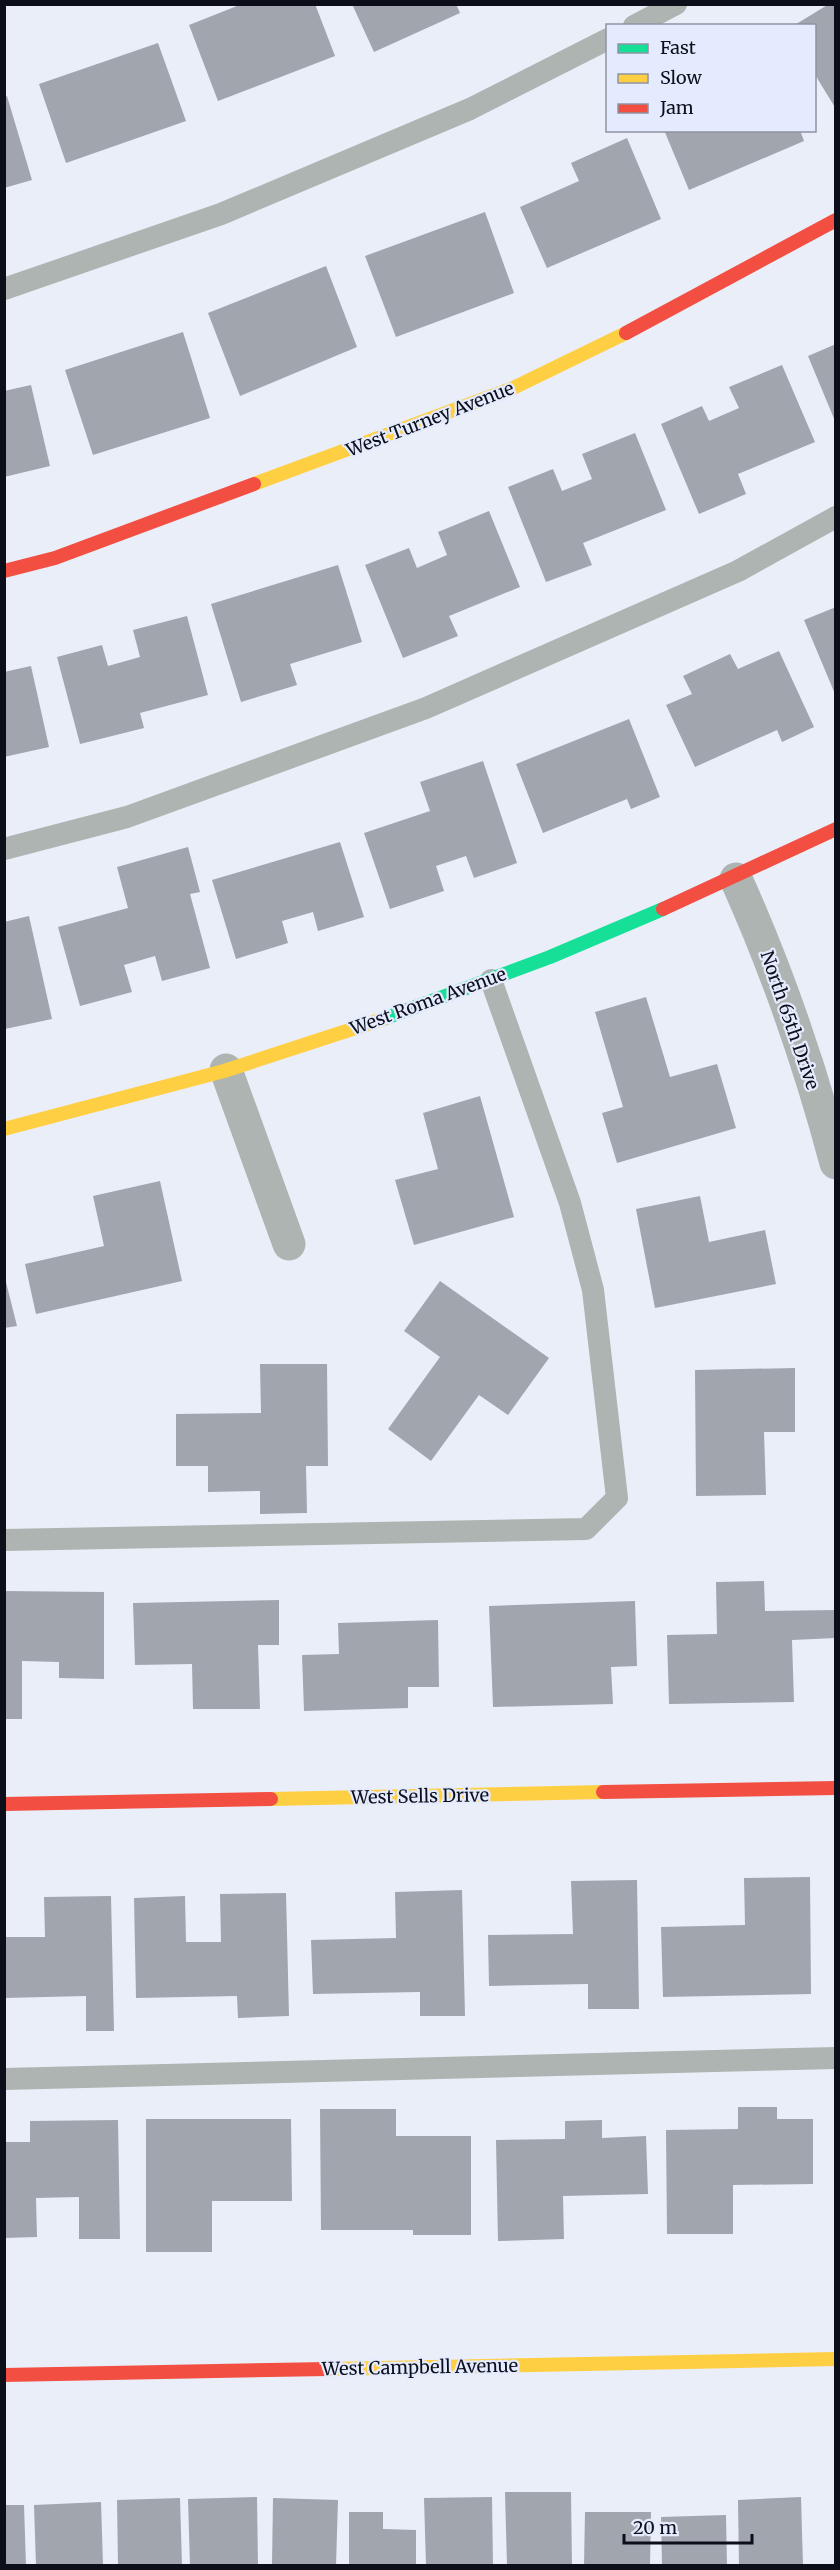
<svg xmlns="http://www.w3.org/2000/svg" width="840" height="2570" viewBox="0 0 840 2570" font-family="Merriweather,serif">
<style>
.building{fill:#a1a5ae}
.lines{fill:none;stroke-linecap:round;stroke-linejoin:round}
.lane{stroke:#aeb4b1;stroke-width:22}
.street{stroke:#aeb4b1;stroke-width:33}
.fast{stroke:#16e098;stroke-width:14}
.slow{stroke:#ffcf43;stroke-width:14}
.jam{stroke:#f24e42;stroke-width:14}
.labels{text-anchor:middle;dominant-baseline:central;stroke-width:4.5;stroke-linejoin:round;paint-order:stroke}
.street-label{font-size:18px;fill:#0c0f19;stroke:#e4ebfe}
</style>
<rect width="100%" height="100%" fill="#eaeef8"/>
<g class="building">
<path d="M242,4H315L335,56L218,101L189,25Z"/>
<path d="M352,4H456L460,13L374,52Z"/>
<path d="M829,4H836V109L814,73V26H793Z"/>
<path d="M158,43L186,121L66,163L39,84Z"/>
<path d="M7,96L32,180L4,188V97Z"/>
<path d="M664,130H800L804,141L689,190Z"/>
<path d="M627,138L661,219L547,268L520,207L579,181L571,163Z"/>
<path d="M485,212L514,293L396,337L365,256Z"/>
<path d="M326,266L357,347L240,396L208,313Z"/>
<path d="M183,332L210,418L93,455L65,370Z"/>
<path d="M836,344V421H835L808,356Z"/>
<path d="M782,365L815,442L738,474L746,494L699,514L661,424L702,406L709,421L739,408L729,387Z"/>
<path d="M31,385L50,466L4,477V391Z"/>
<path d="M635,433L666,510L583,543L592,565L546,582L508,487L553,469L562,491L592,479L582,454Z"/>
<path d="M489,511L520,587L449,616L458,636L403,658L365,565L409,548L417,568L447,555L438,532Z"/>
<path d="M338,565L362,642L290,664L297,685L241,702L211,604Z"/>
<path d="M836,607V694H835L804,620Z"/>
<path d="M187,616L208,695L140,713L144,728L80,744L57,657L102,645L108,666L140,657L133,630Z"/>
<path d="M779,651L814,727L782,742L777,730L695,767L666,705L692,694L683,676L730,654L738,669Z"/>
<path d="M31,666L49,747L4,757V672Z"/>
<path d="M629,719L660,797L631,809L627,799L543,833L516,764Z"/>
<path d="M483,761L517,863L474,878L466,856L436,866L444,891L390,909L364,833L430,811L420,782Z"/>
<path d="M340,842L364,917L318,931L313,912L282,921L288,943L236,959L212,880Z"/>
<path d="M188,847L200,892L190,894L210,968L162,981L155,956L124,965L132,992L80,1006L58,927L128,908L117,867Z"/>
<path d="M29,916L52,1019L5,1029L4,922Z"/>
<path d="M646,997L670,1077L717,1064L736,1128L617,1163L602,1113L623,1107L595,1012Z"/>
<path d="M480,1096L514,1217L414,1245L395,1180L438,1169L423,1113Z"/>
<path d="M160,1181L182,1281L36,1314L25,1264L104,1246L93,1196Z"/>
<path d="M700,1196L709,1242L765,1230L776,1284L655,1308L636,1209Z"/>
<path d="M4,1274L17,1326L4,1328Z"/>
<path d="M440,1281L549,1358L508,1415L479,1395L431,1461L388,1429L440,1357L404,1331Z"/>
<path d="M260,1364H327L328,1466H306L307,1513L260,1514V1491L208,1492V1466H176V1414L261,1413Z"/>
<path d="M795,1368V1432H764L766,1495L696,1496L695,1370Z"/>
<path d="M764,1581L765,1611L836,1610V1638L792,1640L794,1702L669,1704L667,1635L717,1634L716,1582Z"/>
<path d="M4,1591L104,1592V1679L59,1678V1662L22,1661V1719H4Z"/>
<path d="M279,1600V1645H258L260,1709H193L192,1664L135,1665L133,1603Z"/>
<path d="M635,1601L637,1666L611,1667L613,1704L493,1707L489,1606Z"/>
<path d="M438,1620L439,1687H408V1708L304,1711L302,1655L339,1654L338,1623Z"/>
<path d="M810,1877L811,1994L663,1997L661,1927L745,1925L744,1878Z"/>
<path d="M637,1880L639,2009H588V1984L489,1986L488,1935L573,1934L571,1881Z"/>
<path d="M462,1890L465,2016H420V1992L313,1994L311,1940L396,1938L395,1892Z"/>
<path d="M286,1893L289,2016L238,2018L237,1996L136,1998L134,1898L185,1896L186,1942H221L220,1894Z"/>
<path d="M111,1896L114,2031H86V1996L4,1998V1937H45L44,1897Z"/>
<path d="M738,2107H777V2119H813V2184L733,2185V2234H667L666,2130L738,2129Z"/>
<path d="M320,2109H396V2136H471V2235H413V2230H321Z"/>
<path d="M146,2119H291L292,2201H212V2252H146Z"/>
<path d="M118,2120L120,2239H79V2197L36,2198L37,2237L4,2238V2142H30V2121Z"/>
<path d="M602,2120V2138L646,2136L648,2194L563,2196L564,2239L498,2241L496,2140L565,2139V2121Z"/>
<path d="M505,2492H571L572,2566H507Z"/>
<path d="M257,2497L258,2566H190L188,2499Z"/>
<path d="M492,2497L493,2566H426L424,2498Z"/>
<path d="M801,2497L803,2566H739L738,2500Z"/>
<path d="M180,2498L182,2566H118L117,2500Z"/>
<path d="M273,2498L338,2500L336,2566H272Z"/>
<path d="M101,2502L103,2566H36L34,2505Z"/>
<path d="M4,2505H24L26,2566H4Z"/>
<path d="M349,2512H383V2529L416,2530V2566H349Z"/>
<path d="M585,2512H651L650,2566H584Z"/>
<path d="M726,2515L727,2566H662L661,2517Z"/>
</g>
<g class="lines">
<g class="lane">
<path d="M634,26L676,4"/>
<path d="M4,289L221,214L470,109L608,39"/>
<path d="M4,849L127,817L426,708L738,571L836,517"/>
<path d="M4,1540L586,1529L617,1498L593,1290L570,1203L491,980"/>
<path d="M4,2079L836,2058"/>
</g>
<g class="street">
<path d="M736,879C776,968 811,1069 836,1163"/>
<path d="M226,1070L289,1244"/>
</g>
<path class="fast" d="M383,1019L550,957L663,909"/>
<g class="slow">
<path d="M254,484L513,388L626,333"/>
<path d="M4,1129L224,1071L383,1019"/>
<path d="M271,1799L603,1792"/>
<path d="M328,2369L836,2359"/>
</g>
<g class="jam">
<path d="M626,333L836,220"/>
<path d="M4,571L55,558L254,484"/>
<path d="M663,909L836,829"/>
<path d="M603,1792L836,1788"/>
<path d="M4,1804L271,1799"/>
<path d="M4,2375L328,2369"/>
</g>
</g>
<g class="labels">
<g class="street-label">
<text transform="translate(430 419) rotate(-21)">West Turney Avenue</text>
<text transform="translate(428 1001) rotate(-20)">West Roma Avenue</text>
<text transform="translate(790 1020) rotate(71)">North 65th Drive</text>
<text transform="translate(420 1796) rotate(-1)">West Sells Drive</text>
<text transform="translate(420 2367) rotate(-1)">West Campbell Avenue</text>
</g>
</g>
<rect width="840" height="2570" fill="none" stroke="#0c0f19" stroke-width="12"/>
<rect x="606" y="24" width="210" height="108" fill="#e4ebfe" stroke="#8e93a2" stroke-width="1.5"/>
<rect x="618" y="44" width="30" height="9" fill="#16e098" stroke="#8e93a2" stroke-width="1.5"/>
<text x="660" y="54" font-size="18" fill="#0c0f19">Fast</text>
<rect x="618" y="74" width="30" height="9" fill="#ffcf43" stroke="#8e93a2" stroke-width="1.5"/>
<text x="660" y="84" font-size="18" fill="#0c0f19">Slow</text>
<rect x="618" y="104" width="30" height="9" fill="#f24e42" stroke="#8e93a2" stroke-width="1.5"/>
<text x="660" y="114" font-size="18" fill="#0c0f19">Jam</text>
<path d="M624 2534v9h128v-9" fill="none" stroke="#0c0f19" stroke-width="3"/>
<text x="633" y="2534" font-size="18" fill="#0c0f19" stroke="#e4ebfe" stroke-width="4.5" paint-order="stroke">20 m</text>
</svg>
